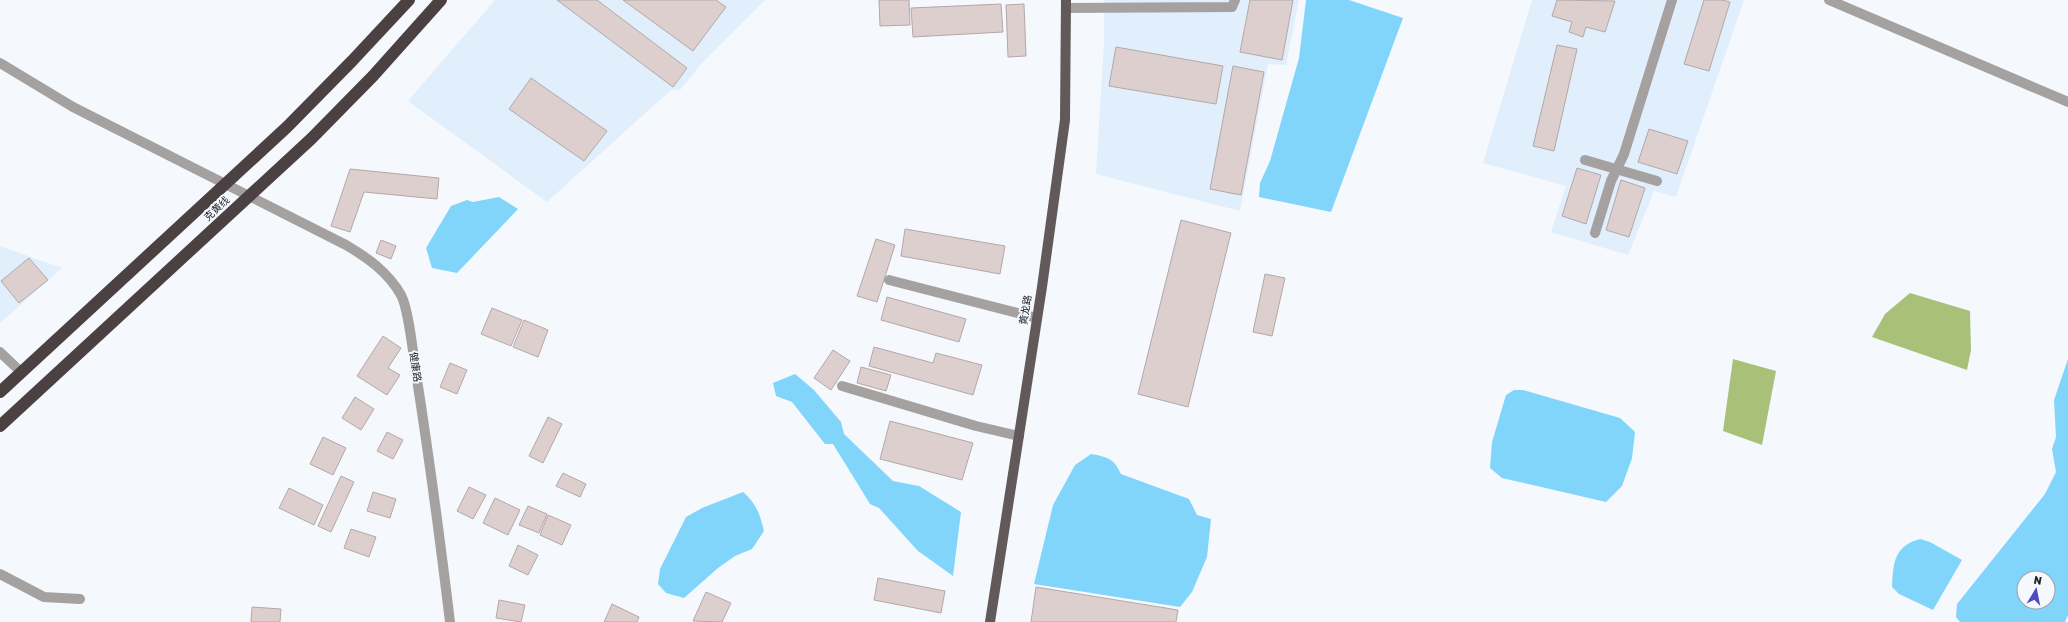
<svg xmlns="http://www.w3.org/2000/svg" width="2068" height="622" viewBox="0 0 2068 622" font-family="Rubik,'Noto Sans SC',sans-serif">
<style>
.built{fill:#e1eefc}
.forest{fill:#a9c079}
.water{fill:#81d5fb;fill-rule:evenodd}
.building{fill:#dccfce;stroke:#b4a8a7}
.lines{fill:none;stroke-linecap:round;stroke-linejoin:round}
.minor{stroke:#a6a1a1;stroke-width:10}
.major{stroke:#62595a;stroke-width:10}
.highway{stroke:#4b4142;stroke-width:12}
.labels{text-anchor:middle;dominant-baseline:central;stroke-width:4;stroke-linejoin:round;paint-order:stroke}
.street-label{font-size:10px;fill:#202225;stroke:#f5f9fe}
</style>
<rect width="100%" height="100%" fill="#f5f9fe"/>
<g class="built">
<path d="M495,0H765L703,62L680,90L672,89L547,202L408,101Z"/>
<path d="M1104,0H1299L1286,65L1268,64L1240,211L1096,174L1104,42Z"/>
<path d="M1532,0H1744L1676,197L1654,191L1628,255L1551,232L1566,186L1483,163Z"/>
<path d="M0,246L62,268L0,323Z"/>
</g>
<g class="forest">
<path d="M1910,293L1970,311L1971,350L1967,370L1872,337L1885,314Z"/>
<path d="M1733,359L1776,371L1762,445L1723,431Z"/>
</g>
<g class="water">
<path d="M1306,0H1349L1403,18L1331,212L1259,197L1260,183L1270,161L1299,58Z"/>
<path d="M499,197L518,209L457,273L432,268L426,248L451,206L467,200L473,202Z"/>
<path d="M2068,359V615L2065,622H1960L1956,617L1957,604L2045,494L2056,472L2052,449L2056,437L2054,400ZM2024,578H2048V602H2024Z"/>
<path d="M795,374L814,390L841,422L844,434L893,481L919,486L961,512L953,576L918,551L879,508L870,504L833,444H825L792,402L776,396L773,383Z"/>
<path d="M1514,390H1523L1620,418L1635,432L1632,458L1622,486L1606,502L1502,478L1490,468L1492,442L1506,395Z"/>
<path d="M1091,454C1107,457 1114,458 1121,474L1189,499L1197,515L1211,519L1207,557L1192,592L1180,607L1034,584L1053,505L1075,465Z"/>
<path d="M743,492C756,503 760,514 764,531L752,549L735,556L718,568L684,598L666,593L658,584L660,569L686,517L702,508Z"/>
<path d="M1920,539L1930,542L1962,560L1933,610L1899,594L1892,587C1893,563 1894,546 1920,539Z"/>
</g>
<g class="building">
<path d="M557,0H597L687,68L673,87Z"/>
<path d="M623,0H716L726,7L693,51Z"/>
<path d="M879,0H909L910,25L880,26Z"/>
<path d="M1250,0H1293L1282,60L1240,52Z"/>
<path d="M1557,0L1615,1L1605,32L1586,27L1583,37L1569,32L1572,22L1552,16Z"/>
<path d="M1704,0H1722L1730,2L1709,71L1684,64Z"/>
<path d="M1001,4L1003,32L913,37L911,8Z"/>
<path d="M1024,4L1026,56L1008,57L1006,5Z"/>
<path d="M1557,45L1577,49L1554,151L1533,146Z"/>
<path d="M1116,47L1223,66L1216,104L1109,86Z"/>
<path d="M1233,66L1264,72L1241,195L1210,189Z"/>
<path d="M531,78L607,131L584,161L509,109Z"/>
<path d="M1649,129L1688,141L1677,174L1638,162Z"/>
<path d="M1577,168L1601,175L1586,224L1562,216Z"/>
<path d="M350,169L439,178L437,199L364,192L350,232L331,226Z"/>
<path d="M1621,180L1645,188L1629,237L1606,230Z"/>
<path d="M1181,220L1231,233L1188,407L1138,394Z"/>
<path d="M905,229L1005,246L1000,274L901,256Z"/>
<path d="M876,239L895,245L877,302L857,296Z"/>
<path d="M381,240L396,246L391,259L376,253Z"/>
<path d="M29,258L48,280L19,303L1,281Z"/>
<path d="M1265,274L1285,278L1272,336L1253,332Z"/>
<path d="M887,297L966,319L959,342L881,320Z"/>
<path d="M492,308L522,320L511,346L481,334Z"/>
<path d="M524,320L548,330L538,357L513,347Z"/>
<path d="M383,336L401,348L388,368L400,375L387,395L357,376Z"/>
<path d="M874,347L933,363L936,353L982,365L973,395L869,366Z"/>
<path d="M833,350L850,361L831,390L814,378Z"/>
<path d="M450,363L467,370L457,394L440,387Z"/>
<path d="M861,367L891,375L886,391L857,383Z"/>
<path d="M355,397L374,409L361,430L342,418Z"/>
<path d="M548,417L562,424L543,463L529,456Z"/>
<path d="M890,421L973,443L962,480L880,459Z"/>
<path d="M387,432L403,440L393,459L377,451Z"/>
<path d="M323,437L346,448L333,475L310,464Z"/>
<path d="M563,473L586,484L580,497L556,486Z"/>
<path d="M341,476L354,482L331,532L318,526Z"/>
<path d="M469,487L486,495L473,519L457,511Z"/>
<path d="M289,488L323,505L314,525L279,508Z"/>
<path d="M373,492L396,499L390,518L367,511Z"/>
<path d="M495,498L520,510L508,535L483,523Z"/>
<path d="M528,506L547,514L539,533L519,525Z"/>
<path d="M548,515L571,525L562,545L540,535Z"/>
<path d="M351,529L376,537L369,557L344,548Z"/>
<path d="M518,545L538,555L528,575L509,566Z"/>
<path d="M878,578L945,591L941,613L874,600Z"/>
<path d="M1036,587L1178,610L1176,622H1031Z"/>
<path d="M706,592L731,603L722,622L693,621Z"/>
<path d="M499,600L525,605L521,622L496,618Z"/>
<path d="M612,604L639,617L637,622H604Z"/>
<path d="M252,607L281,609L280,622H251Z"/>
</g>
<g class="lines">
<g class="minor">
<path d="M1829,0L2068,102"/>
<path d="M1066,8L1232,7L1235,0"/>
<path d="M0,63L73,107L346,245C368,258 388,272 401,295C409,310 413,354 416,373C429,456 440,539 450,622"/>
<path d="M1585,160L1657,181"/>
<path d="M1595,233L1611,181L1624,154L1672,0"/>
<path d="M889,280L1037,318"/>
<path d="M0,352L21,372"/>
<path d="M842,386L976,426L1019,436"/>
<path d="M0,574L44,597L80,599"/>
</g>
<path class="major" d="M990,622L1042,287L1065,120L1066,0"/>
<g class="highway">
<path d="M0,392L287,127L352,61L409,0"/>
<path d="M0,426L311,139L373,76L441,0"/>
</g>
</g>
<g class="labels">
<g class="street-label">
<text transform="translate(217 209) rotate(-43)">克黄线</text>
<text transform="translate(1026 310) rotate(-81)">黄龙路</text>
<text transform="translate(415 367) rotate(81)">健康路</text>
</g>
</g>
<g transform="translate(2036 590) rotate(10)"><circle r="19" fill="#f5f9fe" stroke="#a0a3a7"/>
<path d="M0-3L7 15L0 10L-7 15Z" fill="#5248bf"/>
<text y="-6" font-size="11" font-weight="bold" text-anchor="middle" fill="#202225">N</text>
</g>
</svg>
